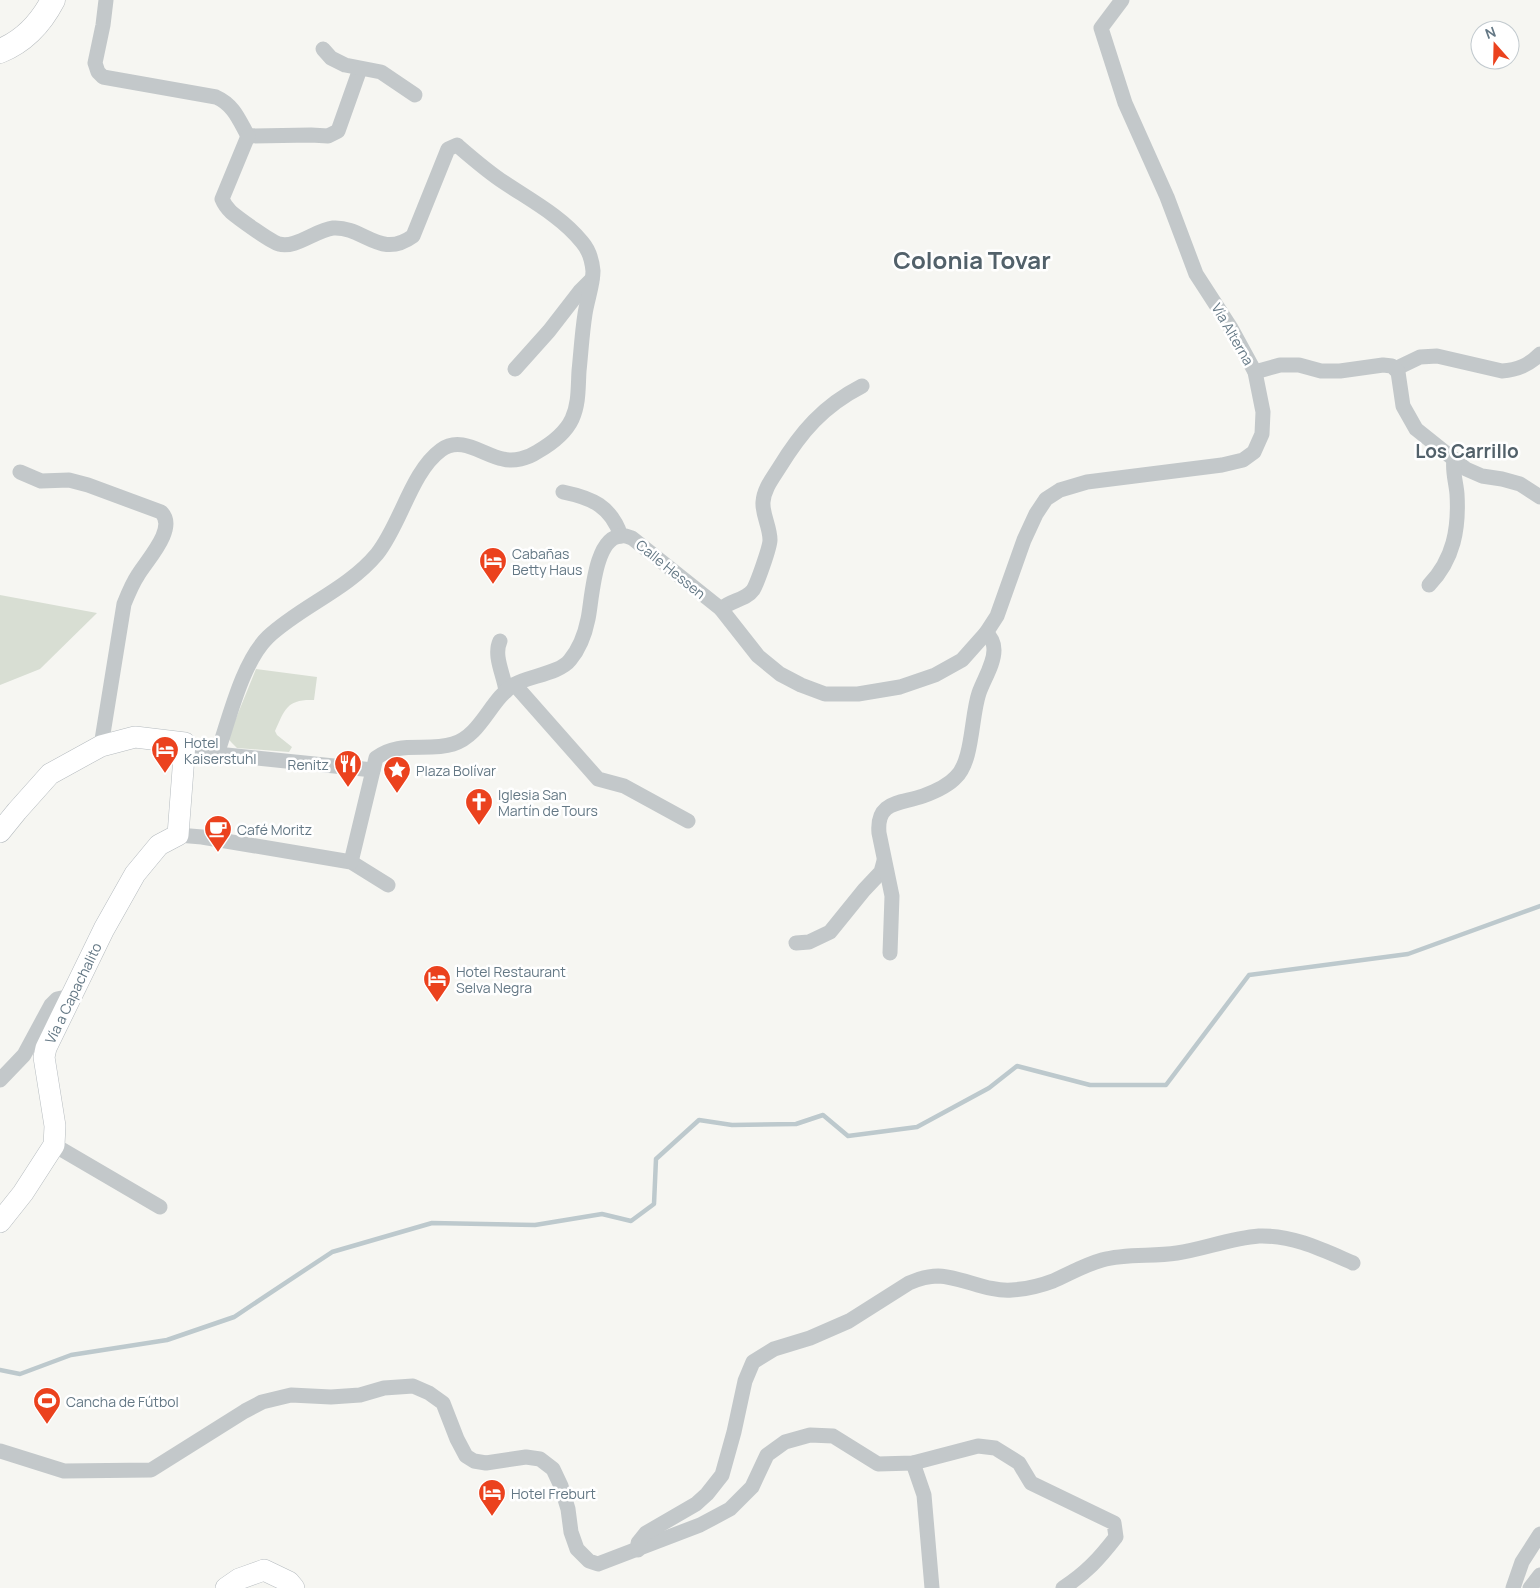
<svg xmlns="http://www.w3.org/2000/svg" width="1540" height="1588" viewBox="0 0 1540 1588" font-family="Manrope,sans-serif">
<style>
.green{fill:#d8ded3}
.lines{fill:none;stroke-linecap:round;stroke-linejoin:round}
.stream{stroke:#bdc9cd;stroke-width:4.5}
.secondary-casing{stroke:#b5bbbf;stroke-width:22}
.primary-casing{stroke:#b6bbbe;stroke-width:25}
.street{stroke:#c3c8ca;stroke-width:15}
.secondary{stroke:#fff;stroke-width:21}
.primary{stroke:#fff;stroke-width:24}
.labels{text-anchor:middle;dominant-baseline:central;stroke-width:5;stroke-linejoin:round;paint-order:stroke}
.street-label{font-size:14px;fill:#647885;stroke:#fff}
.poi-label{font-size:14px;fill:#647885;stroke:#fff;text-anchor:start}
.district-label{font-size:19px;font-weight:bold;fill:#52616a;stroke:#fff}
.town-label{font-size:24px;font-weight:bold;fill:#52616a;stroke:#fff}
</style>
<rect width="100%" height="100%" fill="#f6f6f2"/>
<g class="green">
<path d="M0,595L97,613L40,669L0,685Z"/>
<path d="M256,669L317,677L314,700C287,699 285,709 275,731L277,735L292,747L289,752L237,748L231,742L228,738Z"/>
</g>
<g class="lines">
<path class="stream" d="M0,1370L20,1374L71,1355L167,1340L234,1317L332,1252L432,1223L535,1225L602,1214L631,1221L654,1204L656,1159L699,1120L732,1125L796,1124L823,1115L848,1136L917,1127L989,1088L1017,1066L1090,1085H1166L1249,975L1408,954L1540,906"/>
<defs>
<g id="secondary">
<path d="M0,832L17,811L50,774L101,746L135,737L185,743L178,835L159,845L135,874L104,929L46,1048L44,1057L55,1126L54,1145L23,1193L0,1222"/>
<path d="M226,1588L239,1579L264,1570L289,1582L294,1588"/>
</g>
<path id="primary" d="M0,51C25,41 41,23 53,0"/>
</defs>
<use href="#secondary" class="secondary-casing"/>
<use href="#primary" class="primary-casing"/>
<g class="street">
<path d="M106,0L103,25L95,63L98,72L103,77L216,97C234,105 239,120 248,136L311,135L328,136L338,131L360,69"/>
<path d="M323,49L331,58L345,65L381,72L415,95"/>
<path d="M515,369L549,331L580,291L592,279"/>
<path d="M1395,369L1420,357L1437,356L1502,371C1518,370 1529,365 1540,354"/>
<path d="M1255,372L1280,365H1299L1321,371H1340L1383,365L1392,366L1398,372L1403,406L1416,429L1466,469L1482,476L1502,479L1520,484L1540,497"/>
<path d="M20,472L41,481L69,480L88,485L161,512C178,528 146,561 138,575C132,584 128,594 124,604L101,746"/>
<path d="M563,492C592,498 611,506 621,536"/>
<path d="M1429,585C1454,559 1459,528 1457,494C1456,482 1452,471 1454,459"/>
<path d="M721,609C731,600 746,600 753,590C757,584 770,547 770,540C770,527 762,514 763,502C764,489 772,479 779,468C801,432 823,406 862,386"/>
<path d="M500,641C493,656 504,675 506,691"/>
<path d="M515,685L598,779L624,786L688,821"/>
<path d="M185,743L217,754L373,770"/>
<path d="M217,754C229,720 242,662 268,637C301,606 347,590 377,554C401,524 411,472 441,450C461,435 483,455 503,459C514,462 528,458 537,452C551,444 565,434 572,419C579,404 578,387 579,371C581,352 582,333 585,314C587,300 593,285 593,271C592,260 589,250 582,242C562,217 532,201 505,183C488,172 472,158 457,145L448,149L413,236C380,260 364,226 333,228C316,230 295,249 279,244C271,242 238,218 231,212C227,208 224,204 222,199L248,136"/>
<path d="M178,835L202,837L351,862L388,885"/>
<path d="M351,862L376,758C399,740 427,752 453,744C482,735 490,699 515,684C530,676 560,673 570,660C580,648 585,634 588,619C592,601 594,537 621,536C625,535 629,537 632,538L721,609L758,656L780,674L801,685L825,694H858L900,687L935,675L962,660L986,633L997,616L1024,540L1036,514L1046,499L1060,490L1087,482L1222,465L1243,460L1254,452L1262,434L1263,412L1255,372L1231,328L1196,274L1167,197L1125,103L1101,28L1122,0"/>
<path d="M796,943L809,942L830,932L864,890L881,872L884,861"/>
<path d="M890,953L892,896L879,833C876,800 901,804 923,796C934,792 948,786 956,777C973,761 971,716 979,693C984,679 994,664 994,650C994,643 991,637 986,633"/>
<path d="M0,1080L24,1055L51,1005L57,999L71,996"/>
<path d="M54,1145L160,1207"/>
<path d="M0,1451L64,1471L151,1470L245,1411L262,1402L291,1395L331,1397L360,1395L384,1388L413,1386L429,1393L443,1403L457,1439L466,1456L474,1461L486,1463L526,1457L540,1459L553,1469L561,1486L568,1509L571,1532L577,1549L589,1561L598,1564L700,1525L730,1509L752,1487L767,1455L785,1442L810,1435L833,1436L878,1464L913,1463L978,1446L995,1448L1019,1463L1031,1483L1114,1523L1116,1537C1099,1559 1086,1573 1063,1588"/>
<path d="M913,1463L924,1495L932,1588"/>
<path d="M638,1550V1543L646,1533L696,1504L707,1494L722,1475L734,1432L745,1381L753,1362L774,1349L810,1338L849,1321L909,1283C918,1279 928,1276 938,1276C963,1277 987,1292 1012,1290C1026,1289 1040,1286 1053,1281C1069,1274 1084,1265 1102,1260C1127,1253 1152,1257 1177,1253C1204,1249 1231,1238 1259,1236C1293,1235 1323,1250 1353,1263"/>
<path d="M1513,1588L1522,1562L1540,1534"/>
<path d="M1530,1588L1540,1575"/>
</g>
<use href="#secondary" class="secondary"/>
<use href="#primary" class="primary"/>
</g>
<defs>
<symbol id="hotel-pin" viewBox="-11 -11 22 30"><path d="M0 17L-7.5 6A9.5 9.5 0 1 1 7.5 6Z" fill="#eb421e" stroke="#fff"/><path d="M-6-4.5h1.5V1H6V5H4.5V3h-9V5H-6ZM-4 0a1.8 1.8 0 1 1 3.6 0ZM.5 0V-2.5h3Q6-2.5 6 0Z" fill="#fff"/></symbol>
<symbol id="restaurant-pin" viewBox="-11 -11 22 30"><path d="M0 17L-7.5 6A9.5 9.5 0 1 1 7.5 6Z" fill="#eb421e" stroke="#fff"/><path d="M-5-6h1v4h1v-4h1v4h1v-4h1v5L-1.5 .5V6h-2V.5L-5-1ZM5-6V6H3V1.5H1.5Q1.5-4 5-6Z" fill="#fff"/></symbol>
<symbol id="sight-pin" viewBox="-11 -11 22 30"><path d="M0 17L-7.5 6A9.5 9.5 0 1 1 7.5 6Z" fill="#eb421e" stroke="#fff"/><path d="M0-6L1.8-2.2L6-1.7L2.9 1.2L3.7 5.4L0 3.3L-3.7 5.4L-2.9 1.2L-6-1.7L-1.8-2.2Z" fill="#fff"/></symbol>
<symbol id="church-pin" viewBox="-11 -11 22 30"><path d="M0 17L-7.5 6A9.5 9.5 0 1 1 7.5 6Z" fill="#eb421e" stroke="#fff"/><path d="M-1.2-6h2.4v3.5h3.3v2.4h-3.3V6h-2.4V-.1h-3.3v-2.4h3.3Z" fill="#fff"/></symbol>
<symbol id="cafe-pin" viewBox="-11 -11 22 30"><path d="M0 17L-7.5 6A9.5 9.5 0 1 1 7.5 6Z" fill="#eb421e" stroke="#fff"/><path d="M-5.5-4.5H6V0H3Q3 3.5 0 3.5H-2.5Q-5.5 3.5-5.5 0ZM3-3.2v2h1.7v-2ZM-6 4.5H4V6H-6Z" fill="#fff"/></symbol>
<symbol id="stadium-pin" viewBox="-11 -11 22 30"><path d="M0 17L-7.5 6A9.5 9.5 0 1 1 7.5 6Z" fill="#eb421e" stroke="#fff"/><path d="M0-5a6.5 5 0 1 0 0 10a6.5 5 0 1 0 0-10ZM-3.5-1.8h7v3.6h-7Z" fill="#fff"/></symbol>
</defs>
<g fill-rule="evenodd">
<use href="#hotel-pin" x="477" y="545" width="32" height="43"/>
<use href="#hotel-pin" x="149" y="734" width="32" height="43"/>
<use href="#restaurant-pin" x="332" y="748" width="32" height="43"/>
<use href="#sight-pin" x="381" y="754" width="32" height="43"/>
<use href="#church-pin" x="463" y="786" width="32" height="43"/>
<use href="#cafe-pin" x="202" y="813" width="32" height="43"/>
<use href="#hotel-pin" x="421" y="963" width="32" height="43"/>
<use href="#stadium-pin" x="31" y="1385" width="32" height="43"/>
<use href="#hotel-pin" x="476" y="1477" width="32" height="43"/>
</g>
<g class="labels">
<g class="street-label">
<text transform="translate(1233 334) rotate(60)">Vía Alterna</text>
<text transform="translate(671 569) rotate(39)">Calle Hessen</text>
<text transform="translate(73 993) rotate(-64)">Vía a Capachalito</text>
</g>
<g class="poi-label">
<text x="512" y="553">Cabañas<tspan x="512" dy="16">Betty Haus</tspan></text>
<text x="184" y="742">Hotel<tspan x="184" dy="16">Kaiserstuhl</tspan></text>
<text x="329" y="764" text-anchor="end">Renitz</text>
<text x="416" y="770">Plaza Bolívar</text>
<text x="498" y="794">Iglesia San<tspan x="498" dy="16">Martín de Tours</tspan></text>
<text x="237" y="829">Café Moritz</text>
<text x="456" y="971">Hotel Restaurant<tspan x="456" dy="16">Selva Negra</tspan></text>
<text x="66" y="1401">Cancha de Fútbol</text>
<text x="511" y="1493">Hotel Freburt</text>
</g>
<g class="district-label">
<text x="1467" y="451">Los Carrillo</text>
</g>
<g class="town-label">
<text x="972" y="259">Colonia Tovar</text>
</g>
</g>
<g transform="translate(1495 45) rotate(340)"><circle r="24" fill="#ffffff" stroke="#c1c9ce"/>
<path d="M0-4L9 19L0 12L-9 19Z" fill="#eb421e"/>
<text y="-8" font-size="14" font-weight="bold" text-anchor="middle" fill="#647885">N</text>
</g>
</svg>
